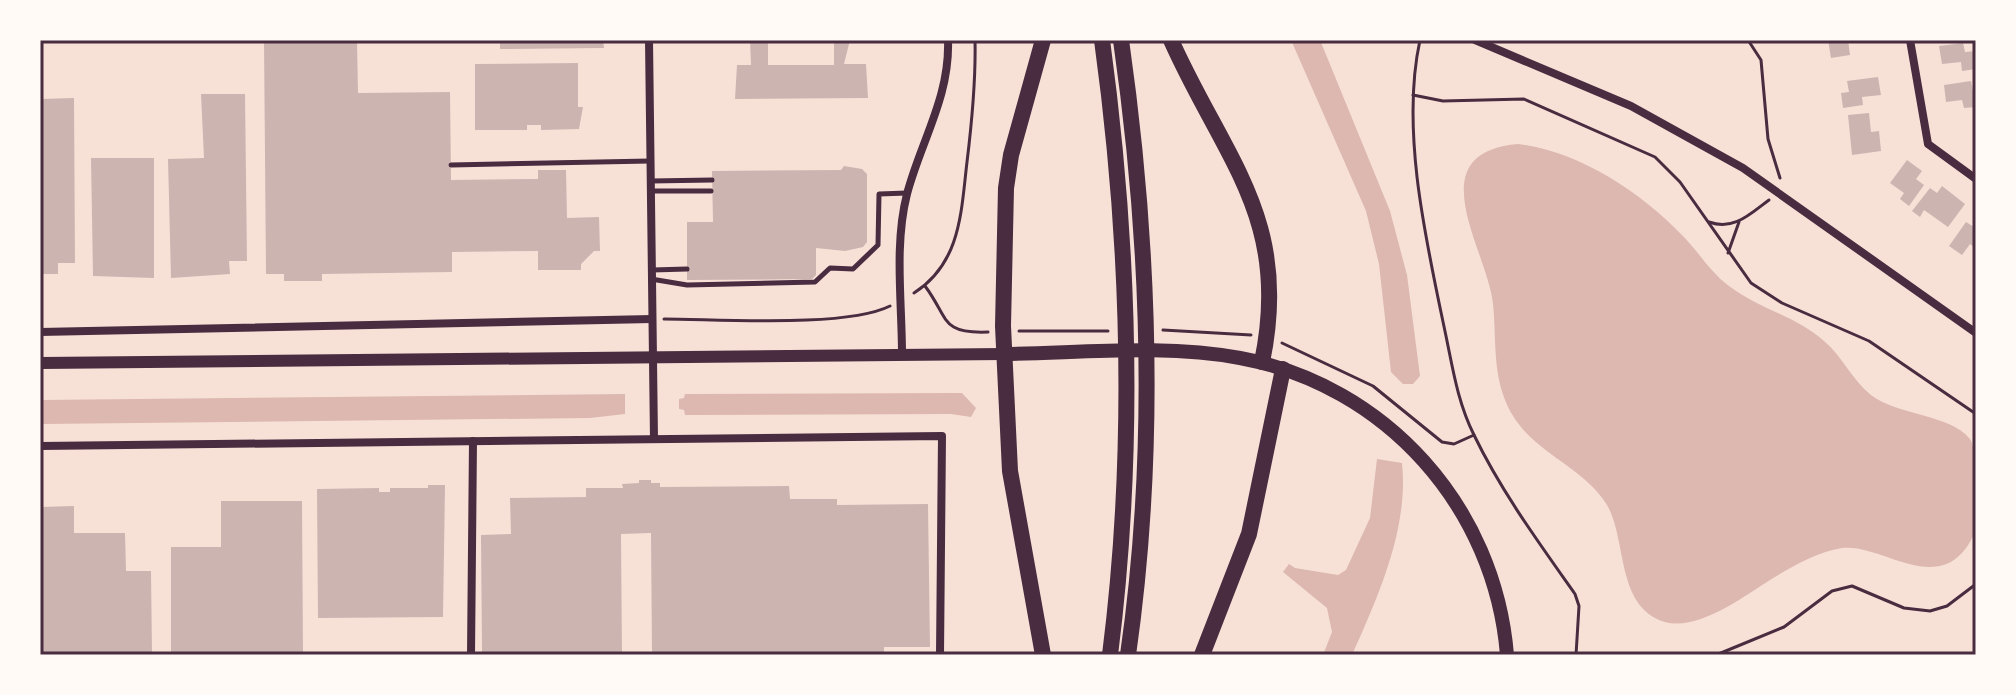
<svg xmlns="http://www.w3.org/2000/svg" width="2016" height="695" viewBox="0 0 2016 695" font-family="'Varela Round',sans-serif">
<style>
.water{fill:#dcb8b0}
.building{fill:#ccb4b1}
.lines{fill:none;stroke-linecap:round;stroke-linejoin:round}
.path{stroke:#4a2c40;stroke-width:3}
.service{stroke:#4a2c40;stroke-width:5}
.minor{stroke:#4a2c40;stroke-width:8}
.tertiary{stroke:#4a2c40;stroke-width:12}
.secondary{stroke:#4a2c40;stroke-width:14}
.trunk{stroke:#4a2c40;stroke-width:16}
.neatline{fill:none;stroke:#4a2c40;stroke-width:3}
</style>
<rect width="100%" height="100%" fill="#f7e1d7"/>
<g class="water">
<path d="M1291,40H1320L1390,211L1407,275L1420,376L1413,384H1403L1391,372L1379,264L1366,211Z"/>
<path d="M1518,144C1578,151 1639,191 1681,234C1698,251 1710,272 1729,286C1759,309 1796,316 1824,341C1843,357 1852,380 1871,395C1899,416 1950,414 1970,439C1978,449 1980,519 1975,532C1944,603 1884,543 1842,548C1817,552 1791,567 1770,580C1741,598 1690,638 1655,618C1617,597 1626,538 1607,505C1585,469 1538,454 1515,419C1491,383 1497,343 1493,304C1487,249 1417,153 1518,144Z"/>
<path d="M962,393L976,408L971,417L951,414L685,415L684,410L679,409V399L684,398L685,394Z"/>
<path d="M625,394V414L590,418L40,424V400Z"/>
<path d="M1377,459L1402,463C1409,528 1378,597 1352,655H1323L1332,632L1327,608L1283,572L1289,564L1295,568L1338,575L1346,570L1370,518Z"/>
</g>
<g class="building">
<path d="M264,40H357L358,93L450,92L451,180L538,179V170H566L567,218L599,217L600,251H594L581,264V270H538V251L452,252V272L322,274V281H284V274H266Z"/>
<path d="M500,40H603L604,48L500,49Z"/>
<path d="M750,40H768V65H834V40H850L844,64H866L868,98L735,99L737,65H751Z"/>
<path d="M1828,40H1848L1850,55L1831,58Z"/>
<path d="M1963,43L1965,52L1976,51V69L1962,71L1961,62L1942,64L1939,46Z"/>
<path d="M578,63V107H583L579,129L541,130V125H527V130H475V64Z"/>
<path d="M1878,77L1881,95L1862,97L1863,105L1843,108L1841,93L1849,92L1847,81Z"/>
<path d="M1971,81L1976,107L1964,108L1962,100L1946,102L1944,85Z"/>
<path d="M201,94H245L247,261H229L230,274L171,278L168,159L204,158Z"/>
<path d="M74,98L75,263H58V274H40V99Z"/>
<path d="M1869,113L1871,132L1879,131L1881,151L1852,155L1848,115Z"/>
<path d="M91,158H154V278L93,276Z"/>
<path d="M1907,160L1922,171L1916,179L1924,185L1909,206L1900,199L1904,193L1890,183Z"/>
<path d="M844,166L862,169L867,174V242L863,247L845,251L816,248V275L812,279L687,280V222H713L712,171L841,170Z"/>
<path d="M1942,186L1965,204L1948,227L1924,210L1920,217L1912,211L1930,188L1937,193Z"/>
<path d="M1966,222L1974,227L1976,224V249L1970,244L1962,255L1949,246Z"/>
<path d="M639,480H651V483H660V487L789,486L790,499H837V505L928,504L930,647H884V655H652L651,533L621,534L622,655L482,652L481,535L511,534L510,498L586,497V488H623L622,484L639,483Z"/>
<path d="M428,485H445L443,617L318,618L317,489L379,488V492H390V488H428Z"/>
<path d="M221,501H302L303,655H171V547H221Z"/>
<path d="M74,506V533H125L126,571H151L152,655H40V507Z"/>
</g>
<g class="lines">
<g class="path">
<path d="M1420,40C1400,131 1427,245 1446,336C1453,370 1458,403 1474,435C1501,491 1539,543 1575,594L1579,606L1576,655"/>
<path d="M1748,40L1761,60L1768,139L1780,178"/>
<path d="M1413,95L1443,101L1524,99L1655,157L1680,182L1751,283L1782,303L1869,341L1976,414"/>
<path d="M1709,222C1734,231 1750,214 1769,200"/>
<path d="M1728,253L1739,222"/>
<path d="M925,286C949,318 940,334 988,332"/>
<path d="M914,293C961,263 961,212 967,162C972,121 976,82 975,40"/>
<path d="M664,319C718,319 846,328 890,306"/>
<path d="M1163,330L1251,335"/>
<path d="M1019,331H1108"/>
<path d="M1282,343L1373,386L1442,442L1454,444L1474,435"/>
<path d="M1716,655L1784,627L1832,591L1852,586L1904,608L1930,611L1947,606L1976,584"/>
</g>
<g class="service">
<path d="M451,165L650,161"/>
<path d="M651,181L712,180"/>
<path d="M652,191H711"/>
<path d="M652,270L687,269"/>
<path d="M651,279L687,285L815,282L830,268L853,269L878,245L879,194L907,193"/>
</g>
<g class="minor">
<path d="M649,40L654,439"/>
<path d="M1475,40L1631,106L1743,168L1976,333"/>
<path d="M1910,40L1928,144L1976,179"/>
<path d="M40,332L652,319"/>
<path d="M902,355C902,302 894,245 907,194C921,141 950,97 948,40"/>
<path d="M40,446L942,436L940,655"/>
<path d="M471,655L473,441"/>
</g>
<path class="tertiary" d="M40,363L1004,354"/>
<path class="secondary" d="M1004,354C1081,353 1164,344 1240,358C1386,385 1495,507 1507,655"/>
<g class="trunk">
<path d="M1102,40C1130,245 1136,449 1110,655"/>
<path d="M1121,40C1150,243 1157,452 1128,655"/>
<path d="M1171,40C1224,159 1292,219 1262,362"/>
<path d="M1043,655L1010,471L1003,326L1006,188L1011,155L1043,40"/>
<path d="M1202,655L1249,534L1283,369"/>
</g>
</g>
<rect width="2016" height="695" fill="none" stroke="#fffaf5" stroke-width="84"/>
<rect x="42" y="42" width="1932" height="611" class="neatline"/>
</svg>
